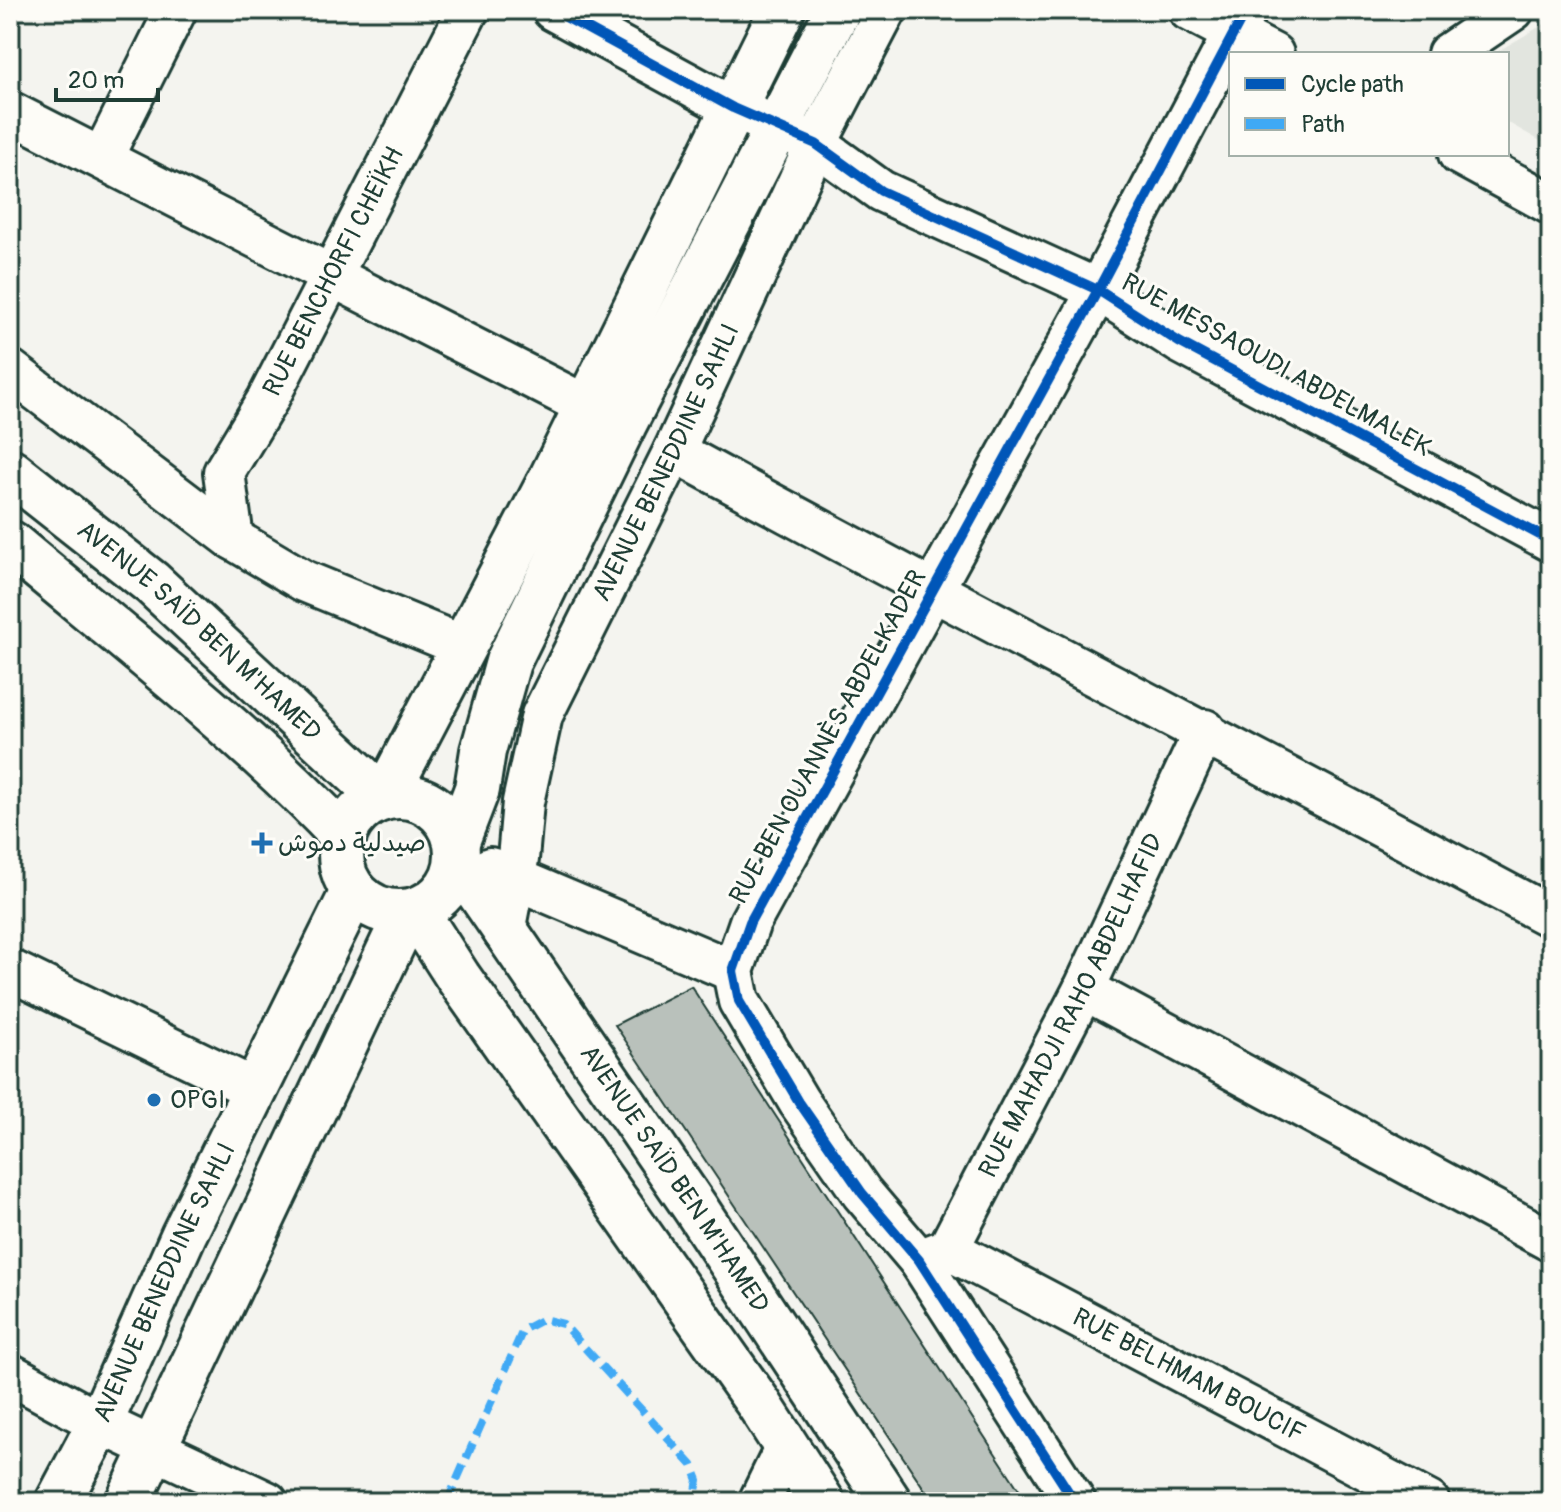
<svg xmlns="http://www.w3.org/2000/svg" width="1561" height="1512" viewBox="0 0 1561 1512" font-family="Pangolin,'Playpen Sans Arabic',sans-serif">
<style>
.built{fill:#e2e5df}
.building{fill:#b9c1bb;stroke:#1f3d34;stroke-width:2}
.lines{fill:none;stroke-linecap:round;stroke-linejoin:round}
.minor-casing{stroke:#1f3d34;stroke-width:46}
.tertiary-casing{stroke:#1f3d34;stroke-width:50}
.primary-casing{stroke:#1f3d34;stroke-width:50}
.minor{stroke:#fdfcf7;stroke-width:40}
.tertiary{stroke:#fdfcf7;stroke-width:44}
.primary{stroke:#fdfcf7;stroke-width:44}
.quiet{stroke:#3fa9f5;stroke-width:8;stroke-dasharray:16 8;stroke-linecap:butt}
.cycleway-casing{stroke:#fdfcf7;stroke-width:15}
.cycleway{stroke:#0057b8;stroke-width:10}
.poi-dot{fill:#1f6fb2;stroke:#fdfcf7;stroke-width:3}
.labels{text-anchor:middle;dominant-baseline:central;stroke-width:6;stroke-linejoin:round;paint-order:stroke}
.street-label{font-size:26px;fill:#1f3d34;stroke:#fdfcf7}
.poi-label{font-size:26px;fill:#1f3d34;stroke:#fdfcf7;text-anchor:start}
</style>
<rect width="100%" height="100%" fill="#f4f4ef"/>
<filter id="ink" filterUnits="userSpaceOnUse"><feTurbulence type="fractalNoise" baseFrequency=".0125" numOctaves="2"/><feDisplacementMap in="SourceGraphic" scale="16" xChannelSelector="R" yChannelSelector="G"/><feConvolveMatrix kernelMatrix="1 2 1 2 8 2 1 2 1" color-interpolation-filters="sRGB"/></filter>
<g filter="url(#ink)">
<path class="built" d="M1551,20V147L1507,122V54H1493Z"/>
<path class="building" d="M691,986L1027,1502H933L615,1025Z"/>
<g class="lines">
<defs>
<g id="minor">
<path d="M553,10L733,108L816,144L881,191L1098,290L1179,342L1551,541"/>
<path d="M1189,10L1273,54"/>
<path d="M1448,54L1513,10"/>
<path d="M10,112L585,405"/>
<path d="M1459,154L1551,204"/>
<path d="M102,158L176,10"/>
<path d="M10,370L233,539L304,581L465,647"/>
<path d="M674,451C964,610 1259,760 1551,917"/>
<path id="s1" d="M233,539L224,472L268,399L468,10"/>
<path d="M490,868L733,971"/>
<path id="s2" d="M504,932L518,859L523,802L542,715L674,451L816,144L886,10"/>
<path d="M10,970L256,1090"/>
<path d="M1084,989L1551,1241"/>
<path id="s3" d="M948,1249L1429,1502"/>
<path id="s4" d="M919,1260L948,1249L1084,989L1205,730"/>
<path d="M10,1374L100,1423L267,1502"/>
<path d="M759,1502L785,1449"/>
<path d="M1075,1502L919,1260L862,1193L799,1102L739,1001L733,971L750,922L1098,290L1246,10"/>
</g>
<g id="tertiary">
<path d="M385,797L550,481L782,10"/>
<path d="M457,841L477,789L483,751L508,662L624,424L838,10"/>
<path id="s5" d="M58,1502L100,1423L184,1234L353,892"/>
<path d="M128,1502L407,913"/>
</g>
<g id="primary">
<path id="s6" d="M10,471L152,583L383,798"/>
<path d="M10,543C123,638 241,729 343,836"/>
<circle cx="399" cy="854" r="58"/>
<path id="s7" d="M457,860L696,1209L889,1502"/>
<path d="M415,910L458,977L759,1404L822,1502"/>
</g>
</defs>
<use href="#minor" class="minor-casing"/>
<use href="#tertiary" class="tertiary-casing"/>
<use href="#primary" class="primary-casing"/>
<use href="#minor" class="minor"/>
<use href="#tertiary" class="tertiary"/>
<use href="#primary" class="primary"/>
<path class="quiet" d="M447,1502L523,1330L543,1319L563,1324L692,1465L698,1480L694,1502"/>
<defs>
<g id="cycleway">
<path d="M553,10L733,108L816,144L881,191L1098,290L1179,342L1551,541"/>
<path d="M1075,1502L919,1260L862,1193L799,1102L739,1001L733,971L750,922L1098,290L1246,10"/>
</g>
</defs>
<use href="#cycleway" class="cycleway-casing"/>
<use href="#cycleway" class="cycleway"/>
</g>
</g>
<g class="poi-dot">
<path d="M258 831h8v8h8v8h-8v8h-8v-8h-8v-8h8z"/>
<circle cx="154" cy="1100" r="8"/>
</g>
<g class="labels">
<g class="street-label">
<text stroke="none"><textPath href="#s1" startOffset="296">RUE BENCHORFI CHEÏKH</textPath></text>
<text transform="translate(1276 365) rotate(29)">RUE MESSAOUDI ABDELMALEK</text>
<text stroke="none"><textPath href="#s2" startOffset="502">AVENUE BENEDDINE SAHLI</textPath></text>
<text stroke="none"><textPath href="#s6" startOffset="248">AVENUE SAÏD BEN M'HAMED</textPath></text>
<text transform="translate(828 737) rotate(-61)">RUE BEN OUANNÈS ABDELKADER</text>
<text stroke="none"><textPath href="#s4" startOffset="304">RUE MAHADJI RAHO ABDELHAFID</textPath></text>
<text stroke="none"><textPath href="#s7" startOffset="386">AVENUE SAÏD BEN M'HAMED</textPath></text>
<text stroke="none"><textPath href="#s5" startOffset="244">AVENUE BENEDDINE SAHLI</textPath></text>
<text stroke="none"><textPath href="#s3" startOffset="272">RUE BELHMAM BOUCIF</textPath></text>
</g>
<g class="poi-label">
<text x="278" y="843">صيدلية دموش</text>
<text x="170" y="1100">OPGI</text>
</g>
</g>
<rect width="1561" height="1512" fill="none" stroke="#fdfcf7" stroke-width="40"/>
<rect x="20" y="20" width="1521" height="1472" fill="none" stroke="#1f3d34" stroke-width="3" filter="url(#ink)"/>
<rect x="1229" y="52" width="280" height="104" fill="#fdfcf7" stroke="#a4b0a9" stroke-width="2"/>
<rect x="1245" y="78" width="40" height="12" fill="#0057b8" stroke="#a4b0a9" stroke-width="2"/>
<text x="1301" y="92" font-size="24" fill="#1f3d34">Cycle path</text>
<rect x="1245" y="118" width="40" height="12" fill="#3fa9f5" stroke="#a4b0a9" stroke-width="2"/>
<text x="1301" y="132" font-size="24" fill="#1f3d34">Path</text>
<path d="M56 88v12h102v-12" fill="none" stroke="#1f3d34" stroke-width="4"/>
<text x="68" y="88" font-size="24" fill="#1f3d34" stroke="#fdfcf7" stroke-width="6" paint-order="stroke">20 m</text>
</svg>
